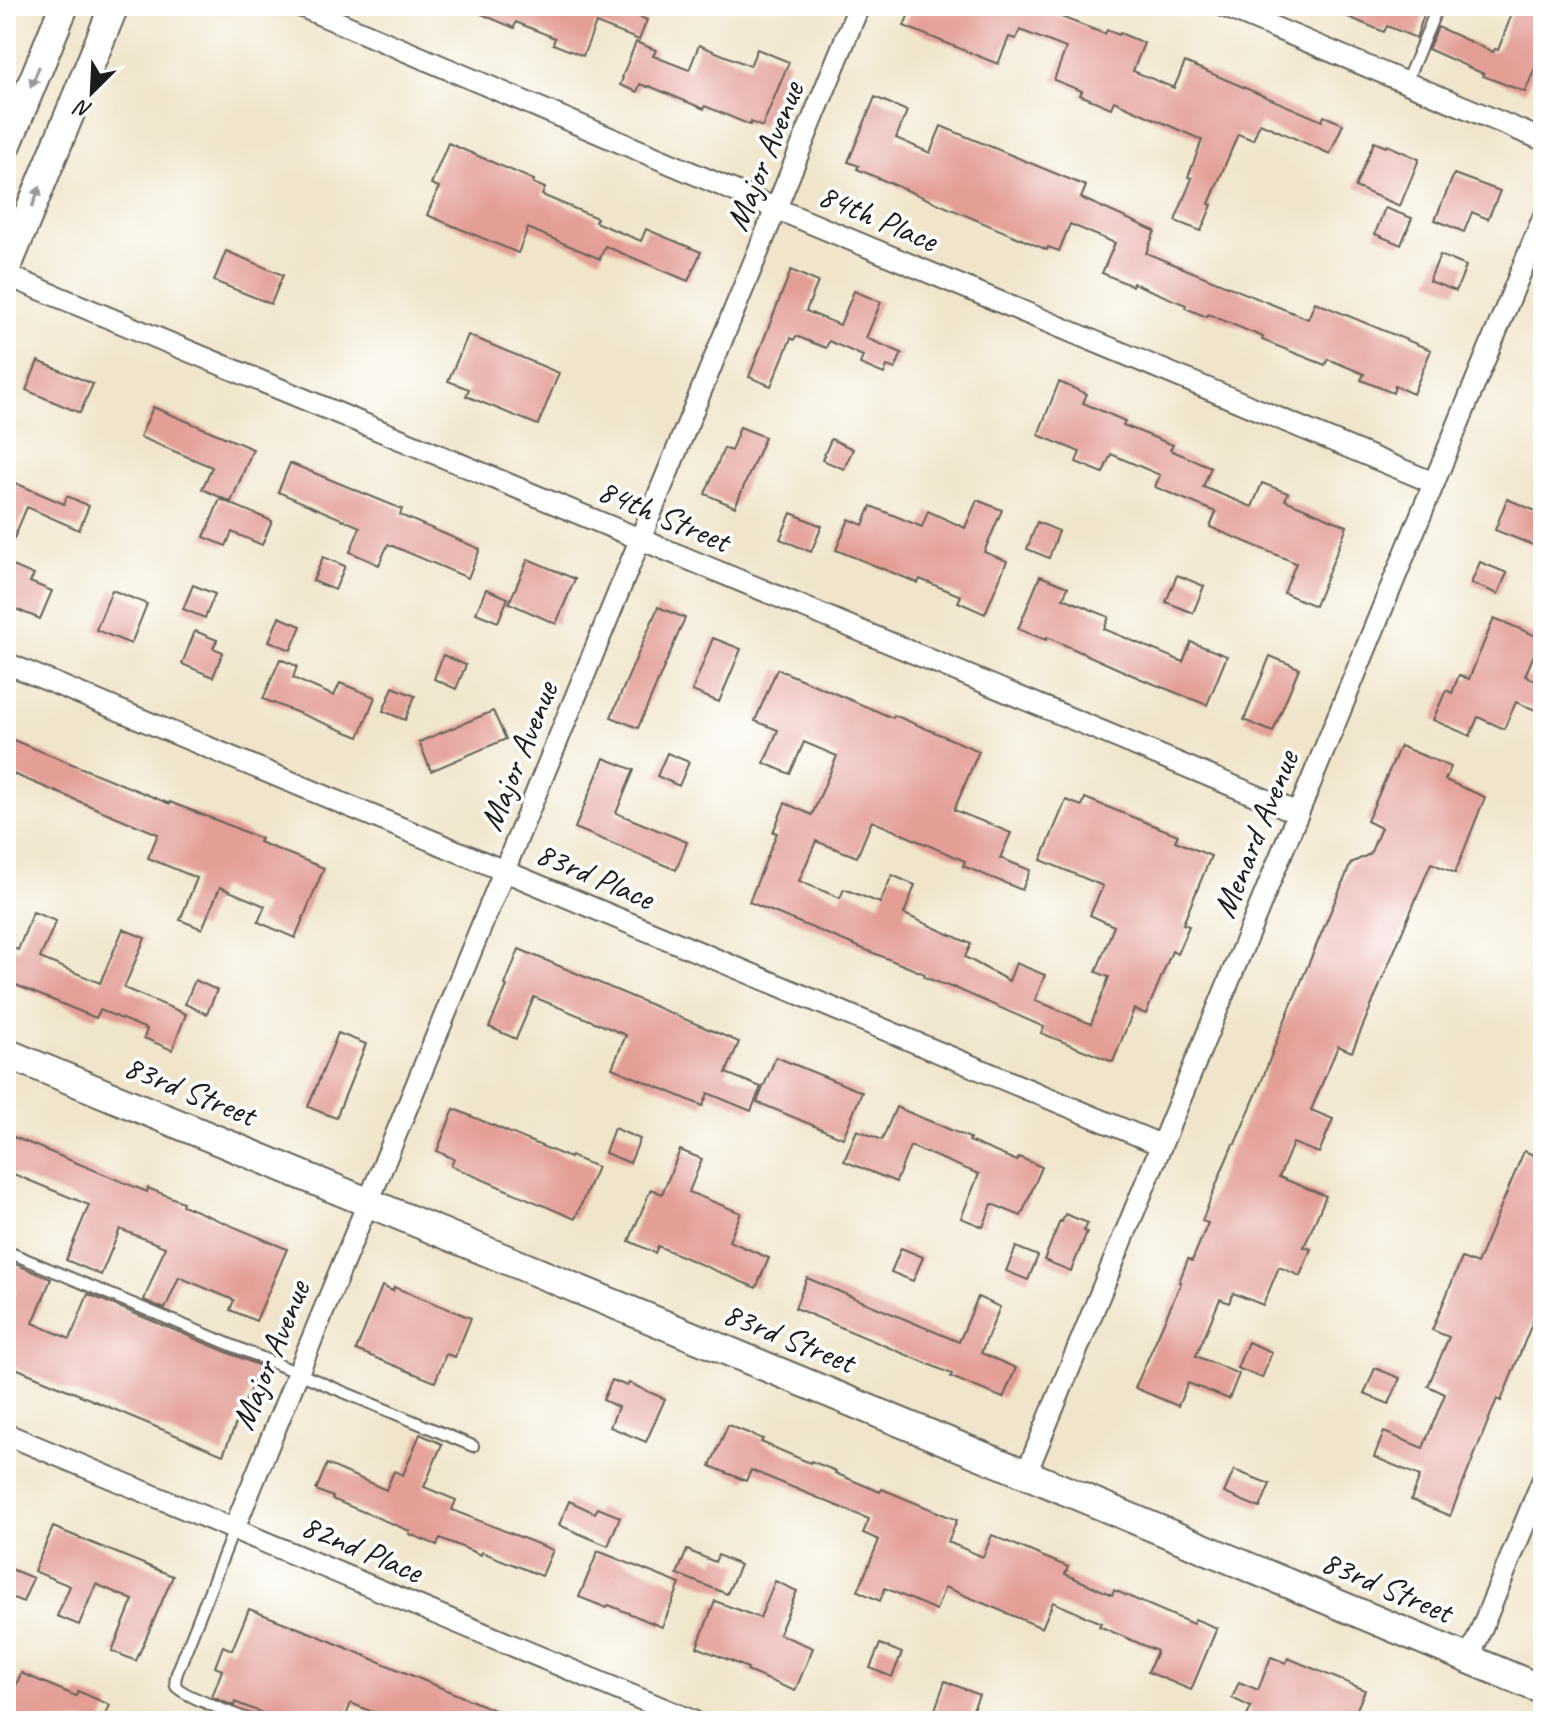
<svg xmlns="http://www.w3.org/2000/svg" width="1549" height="1727" viewBox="0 0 1549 1727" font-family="Caveat,sans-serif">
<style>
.building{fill:#e39e96}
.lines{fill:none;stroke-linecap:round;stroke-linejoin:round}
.lane-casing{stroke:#666259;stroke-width:14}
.street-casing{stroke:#666259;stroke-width:24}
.secondary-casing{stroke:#666259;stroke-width:32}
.lane{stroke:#fff;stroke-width:10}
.street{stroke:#fff;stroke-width:20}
.secondary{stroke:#fff;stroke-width:28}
.oneway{fill:#999}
.labels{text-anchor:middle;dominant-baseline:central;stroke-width:7;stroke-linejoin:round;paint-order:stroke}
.street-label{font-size:34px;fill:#1c1c1c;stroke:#fff}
</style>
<rect width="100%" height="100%" fill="#fff"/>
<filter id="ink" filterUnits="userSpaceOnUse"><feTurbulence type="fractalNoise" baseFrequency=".0125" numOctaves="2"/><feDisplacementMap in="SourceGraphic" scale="16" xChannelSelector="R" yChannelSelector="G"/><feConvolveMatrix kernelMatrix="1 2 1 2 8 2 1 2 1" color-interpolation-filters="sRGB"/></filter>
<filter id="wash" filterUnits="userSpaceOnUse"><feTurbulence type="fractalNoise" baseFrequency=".006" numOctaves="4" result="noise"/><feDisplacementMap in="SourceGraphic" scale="32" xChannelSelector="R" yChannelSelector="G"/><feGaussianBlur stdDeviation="1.8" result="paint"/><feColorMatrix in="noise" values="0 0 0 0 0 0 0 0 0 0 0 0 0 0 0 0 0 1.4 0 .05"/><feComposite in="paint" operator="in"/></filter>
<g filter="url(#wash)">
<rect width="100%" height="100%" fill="#f0e5ca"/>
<g id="blocks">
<g class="building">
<path d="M463,6H614L647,20L639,40L596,23L583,56L553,44L555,38L516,22L514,28Z"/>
<path d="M912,6H1033L1105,34L1107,30L1119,35L1120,33L1144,43L1133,71L1174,88L1185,62L1322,121L1324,116L1343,124L1330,154L1260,123L1253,140L1238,134L1209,204L1212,205L1201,231L1175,221L1192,178L1188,177L1202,140L1114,101L1111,108L1080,95L1082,91L1054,80L1066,48L1020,30L1016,39L1009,37L998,64L904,26Z"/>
<path d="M1322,6H1427L1416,38L1387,26L1384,32Z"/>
<path d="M1515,6H1543V49L1525,92L1483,76L1484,74L1428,49L1438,27L1493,52L1495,49L1498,50Z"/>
<path d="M636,42L656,50L653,56L689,70L699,45L750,66L757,49L789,62L762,127L751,122L750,125L705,106L704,109L649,86L648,87L640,84L637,92L620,85L623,78L622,77Z"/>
<path d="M875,97L907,111L896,138L930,153L941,126L1086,186L1081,198L1155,231L1146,253L1308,319L1315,302L1431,350L1413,394L1395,386L1393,393L1361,380L1364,374L1328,359L1325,365L1262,340L1263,337L1208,314L1207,317L1185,308L1186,305L1133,283L1132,286L1102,273L1115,243L1070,224L1059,251L1048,247L1047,250L857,169L859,166L848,162Z"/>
<path d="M1374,142L1386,147L1387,145L1419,159L1400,206L1355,187Z"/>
<path d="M448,143L534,180L533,183L545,188L542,195L597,218L595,222L641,241L646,229L701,252L688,281L605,246L600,259L528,228L518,253L427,215L439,187L431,184Z"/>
<path d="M1454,174L1500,191L1488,219L1472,212L1464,232L1435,220Z"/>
<path d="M1385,208L1412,218L1401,245L1375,234Z"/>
<path d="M226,251L283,275L271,304L214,281Z"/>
<path d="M1440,255L1466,266L1456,291L1429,281Z"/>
<path d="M791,270L818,282L806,311L840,325L854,291L881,302L866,338L902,353L895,369L887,366L884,374L860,364L863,356L829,341L826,348L796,336L794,340L791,338L771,386L749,377Z"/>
<path d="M468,335L559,373L538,425L466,396L469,389L448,381Z"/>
<path d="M38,361L93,384L80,413L26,390Z"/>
<path d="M1059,382L1087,394L1083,403L1125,421L1123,425L1173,445L1170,450L1211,467L1203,487L1252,507L1262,483L1288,493L1285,500L1347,526L1315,606L1284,593L1296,563L1210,527L1216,512L1155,487L1160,475L1111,454L1103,473L1076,462L1080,452L1038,435Z"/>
<path d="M153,407L253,449L231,502L202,489L212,467L140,437Z"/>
<path d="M740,427L765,437L735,507L705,494L724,448L731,451Z"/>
<path d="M831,439L853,449L844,469L822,460Z"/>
<path d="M290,463L402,509L400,515L480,549L468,578L388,544L379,565L350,552L360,527L278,492Z"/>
<path d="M6,479L64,504L67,496L89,506L79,530L27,507L6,557Z"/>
<path d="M220,499L272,521L262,545L232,532L226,546L204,537Z"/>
<path d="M1507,499L1543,514V549L1495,530Z"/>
<path d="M977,500L1002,510L984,552L1007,561L985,614L958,602L961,596L920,579L918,583L836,550L849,519L863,525L871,506L922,527L928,511L965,528Z"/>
<path d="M791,513L822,526L811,552L780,539Z"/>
<path d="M1037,522L1059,531L1049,558L1027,549Z"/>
<path d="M323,557L345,566L335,590L313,581Z"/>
<path d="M528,559L575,579L556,624L509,603Z"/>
<path d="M1480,562L1507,573L1498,594L1471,583Z"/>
<path d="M6,563L34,575L30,582L52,591L40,619L6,605Z"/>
<path d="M1177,575L1204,586L1193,613L1166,602Z"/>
<path d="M1040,576L1068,587L1063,598L1109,617L1104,629L1183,662L1191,642L1227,656L1207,705L1139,678L1047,637L1046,640L1018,629Z"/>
<path d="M193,585L215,594L205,618L183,609Z"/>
<path d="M486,589L508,598L498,622L476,613Z"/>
<path d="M112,590L147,604L131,644L96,630Z"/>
<path d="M658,607L685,618L638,728L611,717Z"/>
<path d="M279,617L301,626L291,650L269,641Z"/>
<path d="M1494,618L1541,638L1525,676L1543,683V713L1516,702L1504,729L1478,717L1470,736L1433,720L1446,690L1452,693L1459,675L1469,679Z"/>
<path d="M195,631L217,640L213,648L223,652L213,677L182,664Z"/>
<path d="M713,638L741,649L719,702L692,691Z"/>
<path d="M443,655L466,665L456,689L434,679Z"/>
<path d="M1270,656L1299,668L1273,732L1244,720Z"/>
<path d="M280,659L297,666L293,678L334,696L340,683L375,697L359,737L263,699Z"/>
<path d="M777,669L893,718L894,715L979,751L954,810L1011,833L1000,858L1030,870L1022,890L963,866L965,861L872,821L857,857L816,841L799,881L840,898L844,889L880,903L892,875L915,885L904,914L971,944L965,957L1009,981L1016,963L1045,975L1035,1000L1091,1024L1109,977L1096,972L1114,926L1090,915L1103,886L1041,860L1066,800L1082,806L1085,798L1178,835L1175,841L1211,856L1183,924L1189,926L1177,954L1172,951L1146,1014L1134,1009L1113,1062L1041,1033L1044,1027L953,987V988L924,977L925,974L749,902L777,833L773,832L785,803L812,815L837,756L804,742L790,774L764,763L778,730L755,721Z"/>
<path d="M393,687L415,696L405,720L383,711Z"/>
<path d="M493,711L506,739L431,771L419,742Z"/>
<path d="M6,737L170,804V802L231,826L261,839L259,842L324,868L295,938L258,922L265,906L220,887L202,929L180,920L197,878L148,858L158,834L6,771Z"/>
<path d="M1400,746L1451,767L1445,780L1485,797L1455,873L1431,863L1352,1052L1338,1046L1311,1110L1333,1119L1319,1153L1293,1143L1279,1177L1326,1196L1304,1247L1311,1249L1300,1276L1279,1267L1263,1305L1233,1293L1229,1303L1220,1299L1196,1356L1239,1374L1229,1399L1188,1383L1178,1406L1135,1388L1181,1283L1179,1282L1188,1259L1192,1261L1208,1223L1202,1221L1222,1170L1233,1144H1235L1261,1083L1279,1034L1351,863L1370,854L1381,828L1367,821Z"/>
<path d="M667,753L689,762L679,786L657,776Z"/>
<path d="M604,758L634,770L616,813L687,842L676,870L575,828Z"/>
<path d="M33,912L56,921L40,958L100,983L123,929L145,938L124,988L186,1014L172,1050L144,1038L147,1029L100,1010L96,1018L6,981V945L18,950Z"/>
<path d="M519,949L739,1042L726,1073L761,1087L751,1111L708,1093L703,1106L612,1068L626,1035L534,997L516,1039L489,1027L507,986L505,985Z"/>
<path d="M195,980L217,990L207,1014L185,1004Z"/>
<path d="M338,1033L366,1044L336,1118L308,1107Z"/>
<path d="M776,1057L862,1092L843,1138L757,1102Z"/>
<path d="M896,1107L970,1138L969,1141L1017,1161L1019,1157L1042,1167L1021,1216L992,1204L983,1227L961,1218L979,1174L910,1146L896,1182L844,1161L857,1130L882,1140Z"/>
<path d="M454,1109L570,1158L571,1156L597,1167L575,1219L451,1166L454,1159L437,1151Z"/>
<path d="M614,1128L640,1139L630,1163L605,1153Z"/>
<path d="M14,1137L147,1192L148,1188L183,1202L182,1205L287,1249L256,1321L230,1310L234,1300L179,1277L165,1309L144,1300L165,1247L120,1229L101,1275L66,1260L89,1205L6,1171V1156Z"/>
<path d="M680,1150L702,1159L689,1192L741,1213L729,1241L769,1258L756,1288L658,1246L655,1253L629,1241L651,1189L662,1194Z"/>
<path d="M1524,1151L1543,1159V1296L1501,1401L1497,1399L1450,1516L1411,1500L1420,1476L1374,1457L1384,1432L1423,1448L1445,1394L1428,1386L1449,1337L1432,1330L1462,1258L1477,1264Z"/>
<path d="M1065,1214L1088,1223L1084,1231L1087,1232L1071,1271L1044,1260L1060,1221L1062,1222Z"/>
<path d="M1016,1247L1038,1256L1028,1280L1006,1271Z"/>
<path d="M901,1248L923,1257L913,1281L891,1272Z"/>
<path d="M6,1260L51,1279L33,1323L70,1339L88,1294L260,1366L223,1455L6,1364V1315L16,1290L6,1286Z"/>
<path d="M807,1278L959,1342L978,1297L1000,1307L981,1353L1016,1368L1003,1398L951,1377L952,1374L795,1308Z"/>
<path d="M382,1286L393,1291L394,1287L471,1318L455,1357L446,1354L435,1382L356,1350Z"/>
<path d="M1248,1342L1272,1352L1262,1378L1237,1368Z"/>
<path d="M1375,1368L1400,1378L1389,1404L1364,1394Z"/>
<path d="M612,1380L627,1386L629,1383L665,1399L646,1442L610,1427L618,1407L603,1400Z"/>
<path d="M728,1425L763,1439L761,1442L810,1463L811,1461L836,1471L835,1473L880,1492L882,1489L957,1520L948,1542L983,1557L992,1535L1068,1567L1065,1574L1112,1595L1114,1590L1193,1624L1195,1619L1217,1628L1191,1690L1148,1672L1157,1651L1099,1626L1101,1623L1053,1602L1042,1628L945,1587L936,1610L885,1588L880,1601L858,1591L879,1540L863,1533L869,1519L751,1470L746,1481L710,1466Z"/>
<path d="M420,1434L442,1444L424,1487L456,1500L452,1510L553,1550L542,1576L482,1552L481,1555L440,1538L437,1545L409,1534L410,1531L332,1499L333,1497L316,1490L327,1464L386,1490L394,1471L403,1475Z"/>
<path d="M1234,1470L1270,1484L1260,1508L1224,1493Z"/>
<path d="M569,1501L595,1513L598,1508L620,1517L608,1546L559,1525Z"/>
<path d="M53,1527L173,1576L136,1661L112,1651L133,1600L96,1584L79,1625L57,1616L70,1586L34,1571Z"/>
<path d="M687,1550L715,1562L718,1555L740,1565L727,1594L677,1574Z"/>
<path d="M598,1551L680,1584L662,1627L609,1605L607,1608L579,1597Z"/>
<path d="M6,1567L33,1578L23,1602L6,1595Z"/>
<path d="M775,1581L797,1591L779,1634L813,1648L795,1691L747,1671L748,1668L697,1647L715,1601L760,1618Z"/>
<path d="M249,1609L316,1635L520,1721H394L351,1703L344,1721H282L235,1702L234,1706L214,1698L212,1697L222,1670L215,1667L223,1646L232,1650Z"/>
<path d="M880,1644L902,1653L892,1677L870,1668Z"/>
<path d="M1271,1657L1286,1663L1288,1658L1365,1690L1352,1721H1245L1251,1707L1232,1698L1239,1682L1258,1690Z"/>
<path d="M21,1673L76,1696L78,1691L110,1705L103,1721H6V1709Z"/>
<path d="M945,1681L979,1695L968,1721H931Z"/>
</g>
</g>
</g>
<g filter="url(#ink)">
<use href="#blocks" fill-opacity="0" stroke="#666259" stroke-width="2"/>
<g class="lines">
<defs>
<g id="lane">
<path d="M1406,82L1438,6"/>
<path d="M6,1251L473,1446"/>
<path d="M234,1529L177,1673C176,1677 174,1682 176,1686C181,1695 239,1716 252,1721"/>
</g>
<g id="street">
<path d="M300,6L777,209L1434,483"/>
<path d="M1223,6L1543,140"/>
<path d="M6,275L1298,813"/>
<path d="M6,663L1161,1145"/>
<path d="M6,1434L693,1721"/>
<path d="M1026,1474L1543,218"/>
<path d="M234,1529L859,6"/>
<path d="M1469,1659L1543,1479"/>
</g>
<g id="secondary">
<path d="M6,147L64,6"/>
<path d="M6,269L114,6"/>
<path d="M6,1053L1026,1474L1543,1690"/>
</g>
</defs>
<use href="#lane" class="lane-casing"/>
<use href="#street" class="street-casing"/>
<use href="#secondary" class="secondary-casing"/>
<use href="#lane" class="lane"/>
<use href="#street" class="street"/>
<use href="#secondary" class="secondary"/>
</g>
<defs><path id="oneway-solid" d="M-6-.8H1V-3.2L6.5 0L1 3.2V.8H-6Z" transform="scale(2)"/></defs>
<g class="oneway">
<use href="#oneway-solid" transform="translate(35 77) rotate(112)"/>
<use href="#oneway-solid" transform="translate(36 197) rotate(-68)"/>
</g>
</g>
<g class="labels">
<g class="street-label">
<text transform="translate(764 156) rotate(-68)">Major Avenue</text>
<text transform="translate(878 217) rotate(23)">84th Place</text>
<text transform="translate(664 515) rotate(23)">84th Street</text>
<text transform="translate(518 756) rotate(-68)">Major Avenue</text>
<text transform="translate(1255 834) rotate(-68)">Menard Avenue</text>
<text transform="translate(595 875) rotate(23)">83rd Place</text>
<text transform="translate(190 1090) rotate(22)">83rd Street</text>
<text transform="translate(789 1337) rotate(22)">83rd Street</text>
<text transform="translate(270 1355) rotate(-68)">Major Avenue</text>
<text transform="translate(362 1548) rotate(23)">82nd Place</text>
<text transform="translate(1387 1586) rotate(23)">83rd Street</text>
</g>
</g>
<rect width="1549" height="1727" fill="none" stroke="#fff" stroke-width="32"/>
<g transform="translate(92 92) rotate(204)" stroke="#ffffff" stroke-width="6" paint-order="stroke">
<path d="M0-6L14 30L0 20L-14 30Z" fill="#1c1c1c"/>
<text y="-12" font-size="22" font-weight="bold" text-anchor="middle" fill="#1c1c1c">N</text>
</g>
</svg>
